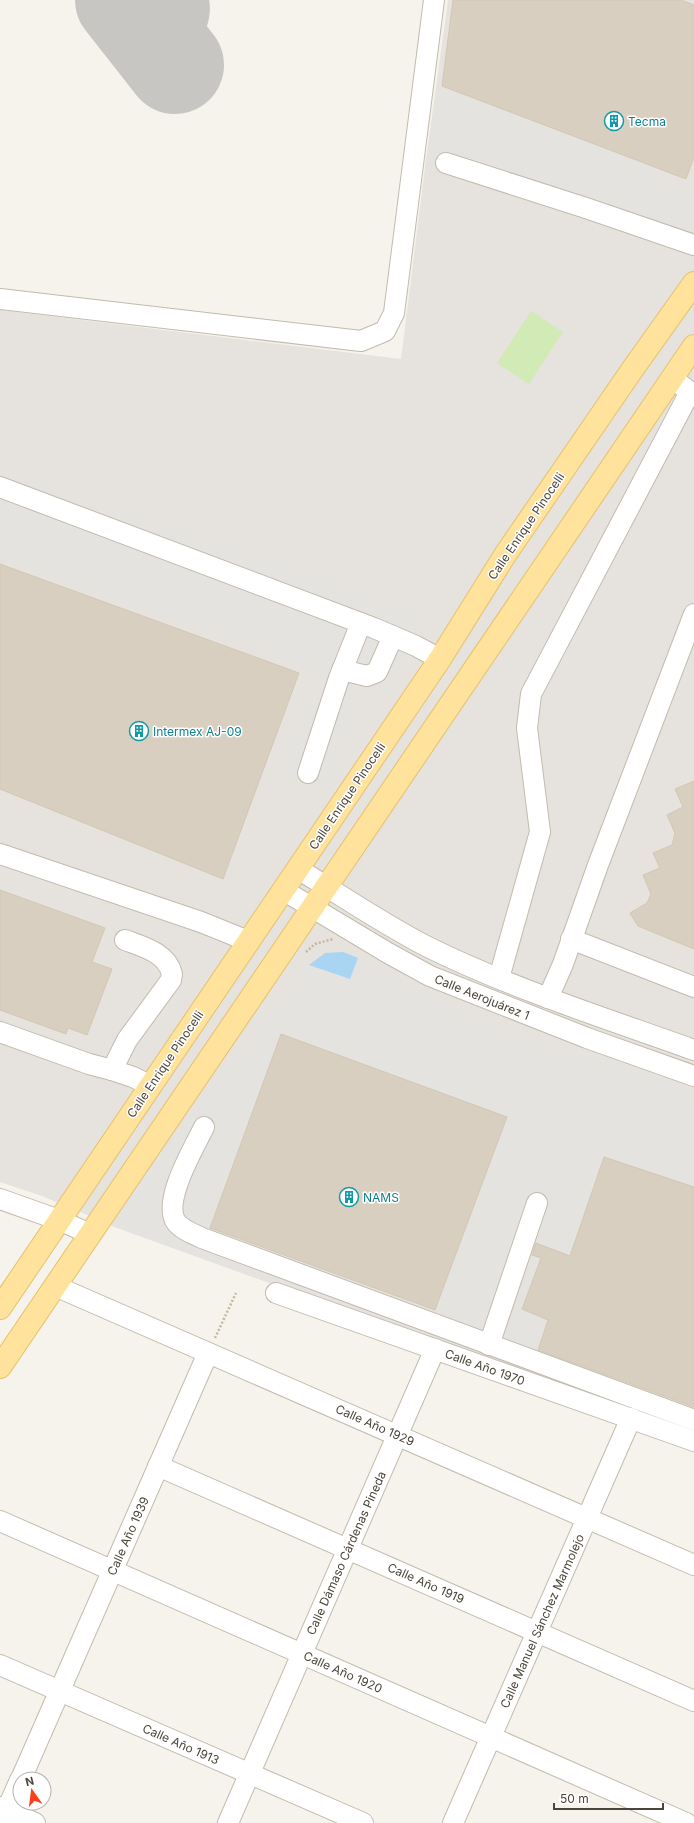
<svg xmlns="http://www.w3.org/2000/svg" width="694" height="1823" viewBox="0 0 694 1823" font-family="Inter,sans-serif">
<style>
.industrial{fill:#e6e2dd}
.green{fill:#d2eab5}
.parking{fill:#e5e3e0}
.water{fill:#a9d4f2}
.lines{fill:none;stroke-linecap:round;stroke-linejoin:round}
.taxiway{stroke:#c8c6c3;stroke-width:39}
.runway{stroke:#c8c6c3;stroke-width:98}
.building{fill:#d8cfc1;stroke:#d3c7b4}
.minor-casing{stroke:#c2bbae;stroke-width:22}
.major-casing{stroke:#e6c16a;stroke-width:24}
.path{stroke:#c4b79f;stroke-width:2.5;stroke-dasharray:2 2;stroke-linecap:butt}
.minor{stroke:#fff;stroke-width:20}
.major{stroke:#ffe39c;stroke-width:22}
.labels{text-anchor:middle;dominant-baseline:central;stroke-width:3;stroke-linejoin:round;paint-order:stroke}
.culture-label{font-size:12px;fill:#0d838f;stroke:#fff;text-anchor:start}
.street-label{font-size:12px;fill:#4b4439;stroke:#fff}
</style>
<rect width="100%" height="100%" fill="#f6f3ec"/>
<path class="industrial" d="M448,0H694V1437L118,1228L42,1196L0,1182V310L401,359L425,167Z"/>
<path class="green" d="M531,311L563,332L529,384L497,363Z"/>
<g class="parking">
<path d="M437,86L653,166L649,180L684,193L694,185V237L683,252L425,167Z"/>
<path d="M0,471L245,548L420,616L390,695L366,686L329,789L279,773L319,670L0,557Z"/>
<path d="M343,952L444,1000L461,1015L555,1051L604,1059L694,1092V1437L109,1225L231,1058L247,1046L303,969L325,953Z"/>
</g>
<path class="water" d="M343,952L358,958L350,979L309,965L325,953Z"/>
<g class="lines">
<path class="taxiway" d="M152,36C157,37 163,39 168,39C185,37 194,14 189,0"/>
<path class="runway" d="M124,0L175,65"/>
</g>
<g class="building">
<path d="M453,0H681L694,5V157L686,179L442,86Z"/>
<path d="M0,564L299,673L223,879L0,789Z"/>
<path d="M694,781V949L638,926L630,913L647,903L651,894L643,875L660,868L653,853L672,845L675,833L667,815L683,807L675,789Z"/>
<path d="M0,890L105,928L92,962L112,969L87,1035L68,1028L66,1034L0,1010Z"/>
<path d="M281,1034L507,1117L435,1310L210,1228Z"/>
<path d="M604,1157L694,1187V1407L538,1350L548,1320L522,1309L541,1258L532,1255L536,1243L570,1256Z"/>
</g>
<g class="lines">
<defs>
<g id="minor">
<path d="M446,163L586,208L694,245"/>
<path d="M0,299L361,341L385,331L394,313L434,0"/>
<path d="M0,487L374,628L416,646L440,659"/>
<path d="M342,670L367,676L377,672L393,636"/>
<path d="M308,773L339,678L361,623"/>
<path d="M0,854L201,922L248,941"/>
<path d="M298,869C341,895 383,924 428,947C513,989 605,1018 694,1050"/>
<path d="M283,890L388,953L430,976L587,1038L694,1076"/>
<path d="M571,939L694,987"/>
<path d="M125,940C144,947 167,953 172,974L171,980L127,1040L112,1070L133,1077L151,1086"/>
<path d="M499,978L540,832L527,728L531,694L690,392L672,378"/>
<path d="M548,998L563,964L598,865L694,614"/>
<path d="M0,1032L89,1064L112,1070"/>
<path d="M204,1127C194,1148 162,1201 176,1222C182,1230 194,1234 202,1238L694,1420"/>
<path d="M0,1199L59,1220L90,1234"/>
<path d="M55,1286L694,1565"/>
<path d="M276,1293L694,1441"/>
<path d="M489,1345L537,1203"/>
<path d="M158,1466L694,1701"/>
<path d="M0,1521L686,1823"/>
<path d="M0,1665L363,1823"/>
<path d="M21,1779L208,1353"/>
<path d="M0,1807L35,1823"/>
<path d="M1,1823L20,1780"/>
<path d="M228,1823L435,1349"/>
<path d="M453,1823L631,1418"/>
</g>
<g id="major">
<path d="M0,1308L440,659L505,555L632,370L694,283"/>
<path d="M0,1367L694,346"/>
</g>
</defs>
<use href="#minor" class="minor-casing"/>
<use href="#major" class="major-casing"/>
<g class="path">
<path d="M306,952L315,944L333,939"/>
<path d="M215,1338L236,1293"/>
</g>
<use href="#minor" class="minor"/>
<use href="#major" class="major"/>
</g>
<defs>
<symbol id="building-ring" viewBox="-11 -11 22 22"><circle r="9.5" fill="#fff" stroke="#0f9aa8" stroke-width="1.5"/><path d="M-4-6H4V6H1V3H-1V6H-4ZM-2.5-4.3h1.7v1.8h-1.7ZM.8-4.3h1.7v1.8H.8ZM-2.5-1h1.7V.8h-1.7ZM.8-1h1.7V.8H.8Z" fill="#0f9aa8"/></symbol>
</defs>
<g fill-rule="evenodd">
<use href="#building-ring" x="603" y="110" width="22" height="22"/>
<use href="#building-ring" x="128" y="720" width="22" height="22"/>
<use href="#building-ring" x="338" y="1186" width="22" height="22"/>
</g>
<g class="labels">
<g class="culture-label">
<text x="628" y="121">Tecma</text>
<text x="153" y="731">Intermex AJ-09</text>
<text x="363" y="1197">NAMS</text>
</g>
<g class="street-label">
<text transform="translate(526 526) rotate(-56)">Calle Enrique Pinocelli</text>
<text transform="translate(347 796) rotate(-56)">Calle Enrique Pinocelli</text>
<text transform="translate(482 997) rotate(22)">Calle Aerojuárez 1</text>
<text transform="translate(165 1064) rotate(-56)">Calle Enrique Pinocelli</text>
<text transform="translate(485 1367) rotate(20)">Calle Año 1970</text>
<text transform="translate(375 1425) rotate(24)">Calle Año 1929</text>
<text transform="translate(128 1536) rotate(-66)">Calle Año 1939</text>
<text transform="translate(346 1553) rotate(-66)">Calle Dámaso Cárdenas Pineda</text>
<text transform="translate(426 1583) rotate(24)">Calle Año 1919</text>
<text transform="translate(542 1621) rotate(-66)">Calle Manuel Sánchez Marmolejo</text>
<text transform="translate(343 1672) rotate(24)">Calle Año 1920</text>
<text transform="translate(181 1744) rotate(24)">Calle Año 1913</text>
</g>
</g>
<g transform="translate(32 1791) rotate(346)"><circle r="19" fill="#ffffff" stroke="#b7b4b0"/>
<path d="M0-3L7 15L0 10L-7 15Z" fill="#fc3f1d"/>
<text y="-6" font-size="11" font-weight="bold" text-anchor="middle" fill="#4b4439">N</text>
</g>
<path d="M554 1803v6h109v-6" fill="none" stroke="#4b4439" stroke-width="2"/>
<text x="560" y="1803" font-size="12" fill="#4b4439" stroke="#ffffff" stroke-width="3" paint-order="stroke">50 m</text>
</svg>
